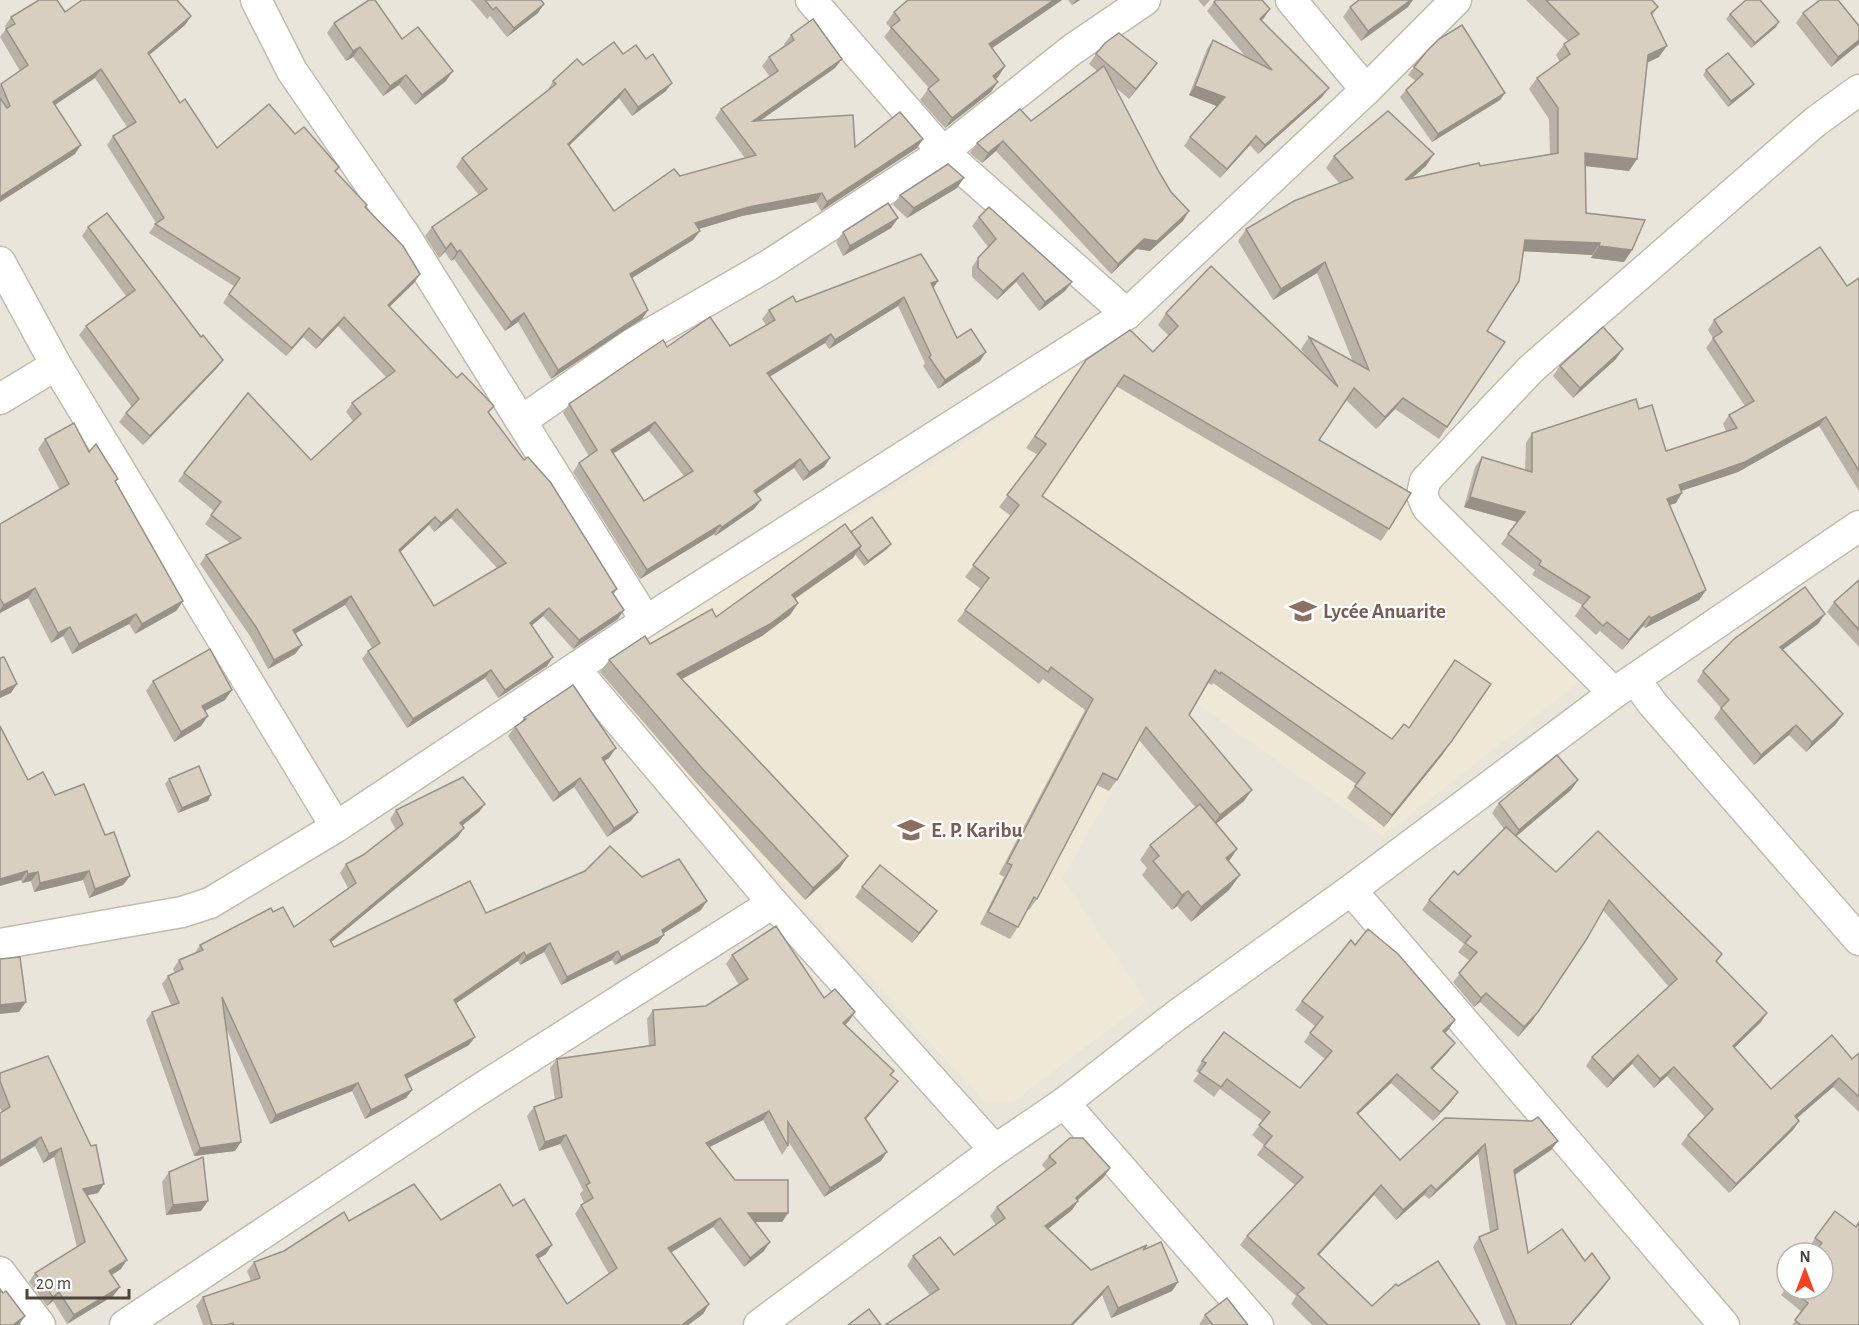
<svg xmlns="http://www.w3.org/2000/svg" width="1859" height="1325" viewBox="0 0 1859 1325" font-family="'Alegreya Sans',sans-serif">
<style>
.residential{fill:#eae5da;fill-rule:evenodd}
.education{fill:#efe8d6}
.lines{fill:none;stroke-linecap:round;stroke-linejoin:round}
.street-casing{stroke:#c2bbae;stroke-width:33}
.street{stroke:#fff;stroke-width:30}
.wall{fill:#bab2a6;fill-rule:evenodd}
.shaded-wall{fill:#979187}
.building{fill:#d8cfc1;stroke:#979187;stroke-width:1.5;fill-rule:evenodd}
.labels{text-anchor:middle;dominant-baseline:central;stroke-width:4.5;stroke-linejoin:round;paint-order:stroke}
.education-label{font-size:21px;font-weight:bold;fill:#785e54;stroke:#fff;text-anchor:start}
</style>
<rect width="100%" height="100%" fill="#f6f3ec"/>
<path class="residential" d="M0,0H1859V1325H0ZM1787,1253H1823V1289H1787Z"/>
<path class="education" d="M1122,334L1397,493L1579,682L1383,836L1178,690L1118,781L1062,878L1146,1001L1013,1102L986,1103L593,679L644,636L928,468Z"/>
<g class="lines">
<defs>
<g id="street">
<path d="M256,0L292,71L404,234L646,621"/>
<path d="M811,0L943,152L1127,314"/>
<path d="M1291,0L1366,90"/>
<path d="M0,262L56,365L336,827"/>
<path d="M0,399L56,365"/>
<path d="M521,421L632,344L769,265L943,152L1073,49L1145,0"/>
<path d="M575,669L773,903L995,1150"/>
<path d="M1635,679L1652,703L1859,940"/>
<path d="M1614,693L1427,507L1422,495L1425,481L1531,369L1815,122L1859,90"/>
<path d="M1351,890L1724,1325"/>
<path d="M0,944L182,912L210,903L336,827L646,621L1127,314L1366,90L1456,0"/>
<path d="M1064,1103L1258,1325"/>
<path d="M0,1272L40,1325"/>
<path d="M125,1325L477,1091L773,903"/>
<path d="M759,1325L995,1150L1064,1103L1177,1015L1351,890L1614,693L1859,526"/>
</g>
</defs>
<use href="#street" class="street-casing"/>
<use href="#street" class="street"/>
</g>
<g class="wall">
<path d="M471,0H541L538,13L507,37L490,16L487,19Z"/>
<path d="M908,0H1062L992,48L1005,66L998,77L996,79L991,92L945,128L920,100L929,88L884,37L891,28L886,23L894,12Z"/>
<path d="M1068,0H1080L1072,5Z"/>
<path d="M1198,0H1210L1204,7Z"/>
<path d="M1526,0H1652L1658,7L1652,16L1659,57L1647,63L1637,159L1629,171L1585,166L1586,213L1632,250L1624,262L1591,258L1592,255L1523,251L1487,331L1505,342L1439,439L1395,409L1376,429L1346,400L1319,440L1389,529L1381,541L1116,386L1042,496L1392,739L1443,754L1384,827L1347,798L1356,784L1213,683L1212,685L1208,683L1189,715L1244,801L1216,824L1237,849L1228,862L1240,875L1229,890L1191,922L1177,906L1172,910L1142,875L1147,868L1140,860L1150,845L1196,808L1139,740L1117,780L1109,791L1097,785L1037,899L1029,910L1028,909L1018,927L1010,939L980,924L1004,877L999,874L1085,710L1043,679L1039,684L957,621L981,589L965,577L1011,516L999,507L1038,455L1026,448L1086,360L1153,352L1169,336L1158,325L1166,313L1305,355L1301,349L1309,337L1353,362L1317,273L1273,300L1238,241L1246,229L1340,184L1326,168L1334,156L1426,166L1412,178L1550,154L1549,119L1529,89L1537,78L1560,62L1556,55L1564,44L1568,41Z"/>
<path d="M1214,2L1264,18L1261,21L1322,97L1258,154L1250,145L1220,178L1184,146L1190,137L1217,106L1189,95L1207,49L1213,40L1246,57L1207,11Z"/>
<path d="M1350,7H1408L1361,41L1343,17Z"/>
<path d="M65,12L191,16L185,25L149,55L180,103L217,148L295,134L336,172L420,274L414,283L389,307L457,378L494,406L489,413L617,589L614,594L618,619L573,649L543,616L532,625L547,666L498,698L485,678L407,728L362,659L368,651L372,648L345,605L295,634L302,645L295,654L268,669L250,636L200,564L206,555L230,543L205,524L214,511L178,481L184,473L311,460L353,421L346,412L352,403L386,377L338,326L316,349L303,337L286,356L223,303L234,286L149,233L156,223L107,145L113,136L127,127L95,78L55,105L75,154L0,202V86L1,84L20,71L0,37L6,29L5,26L11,17ZM451,518L497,568L434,606L400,552L429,525L434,532Z"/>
<path d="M1803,13L1859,44L1831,67L1796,23Z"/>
<path d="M1730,14L1776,27L1751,48L1726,19Z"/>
<path d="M334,23L402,39L446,81L415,105L399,85L383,96L353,57L346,61L327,33Z"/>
<path d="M791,35L842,59L835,68L761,120L855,147L923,139L917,148L821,211L816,202L742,216L698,229L700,231L693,240L632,278L648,310L642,319L551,379L518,322L505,331L454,259L451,261L445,252L439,258L425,236L432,227L479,195L456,167L462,158L547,91L553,81L583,65L623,54L666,91L632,116L619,98L569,146L614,211L680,176L745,158L715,118L721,109L770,77L762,66L769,57L785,45L784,44Z"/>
<path d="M1096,54L1150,73L1129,99L1114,86L1183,221L1150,251L1137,249L1111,274L996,151L982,163L970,153L977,143L1031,121L1097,71L1089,64Z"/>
<path d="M1414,67L1505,93L1500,100L1432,142L1400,97L1406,90L1416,81L1408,75Z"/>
<path d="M1706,70L1754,84L1750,89L1728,107L1703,75Z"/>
<path d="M957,188L907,218L893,205L900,195Z"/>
<path d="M979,217L1065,291L1039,311L1016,282L997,300L972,277V267L978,258L988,247L972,226Z"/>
<path d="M898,218L891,228L843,256L836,242L843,232Z"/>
<path d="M88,227L201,337L223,360L216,369L143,445L119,422L126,413L132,407L79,335L86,326L126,296L82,236Z"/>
<path d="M1859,278V491L1819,426L1738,472L1681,491L1676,503L1670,505L1706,590L1699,600L1645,628L1643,626L1622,650L1600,631L1596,635L1575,616L1582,605L1532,575L1535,570L1501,544L1517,522L1464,507L1475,467L1482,457L1525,470L1526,443L1532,433L1639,409L1666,451L1726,431L1723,424L1729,415L1745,406L1706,348L1713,338L1708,330L1714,320L1847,286Z"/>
<path d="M938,281L933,288L957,338L980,361L938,389L923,366L925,363L898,306L829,349L825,343L770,376L830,458L824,467L803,481L794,468L756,494L761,500L754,509L715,536L714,534L640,579L573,472L579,463L589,456L563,413L569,404L667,347L730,346L766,325L762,319L769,310L796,302ZM649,431L684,476L644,501L613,454Z"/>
<path d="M1616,359L1573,398L1553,376L1560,366Z"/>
<path d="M45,439L89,452L116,482L183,601L176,611L135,634L129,624L72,654L63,636L51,643L28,598L0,613V524L60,490L38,449Z"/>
<path d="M851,532L891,544L887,549L864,566L855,554L853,558L795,599L798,603L790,615L762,636L681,679L840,868L805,900L692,778L600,672L609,660L716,617Z"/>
<path d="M1859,580V647L1827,612L1834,602Z"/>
<path d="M1825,614L1818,624L1782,650L1843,714L1836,724L1806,752L1789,735L1754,765L1714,718L1721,708L1697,681L1703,671Z"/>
<path d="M153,681L225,700L205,711L201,726L174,742L146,691Z"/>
<path d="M524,718L609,758L604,761L631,821L607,837L574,787L553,802L508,736L515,727L520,723Z"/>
<path d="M169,779L208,801L178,813L165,784Z"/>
<path d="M28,780L55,795L105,835L130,876L123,885L89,898L83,880L34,892L31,881L22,883L21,880Z"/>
<path d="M1578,780L1571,790L1516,836L1556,872L1722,954L1717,962L1761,1022L1734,1048L1771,1089L1852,1059L1859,1053V1112L1833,1087L1797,1118L1799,1121L1793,1130L1729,1193L1681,1144L1688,1135L1705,1117L1667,1076L1654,1088L1632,1064L1607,1088L1586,1066L1592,1057L1669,987L1603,910L1538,1012L1532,1021L1518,1037L1480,1002L1474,1007L1453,982L1470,961L1458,952L1464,944L1422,910L1429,900L1458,875L1504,829L1492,813L1499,803Z"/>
<path d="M485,804L479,812L462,826L458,837L331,942L334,947L486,913L642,877L701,910L664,933L658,943L615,965L612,960L561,985L544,952L520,965L518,961L456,1003L469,1045L407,1079L412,1090L406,1098L365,1119L352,1091L270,1124L226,1028L235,1151L194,1156L146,1020L152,1012L171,1005L162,984L168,976L175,973L173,969L179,960L194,954L200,945L273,912L294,927L348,888L340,873L346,864L363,855L396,830L390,819L396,810Z"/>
<path d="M862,887L930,921L912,943L855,897Z"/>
<path d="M1355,945L1455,1020L1448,1030L1445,1033L1455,1043L1448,1052L1432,1069L1458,1092L1451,1102L1433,1121L1391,1083L1358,1114L1400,1160L1445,1118L1558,1141L1551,1150L1515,1175L1528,1253L1585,1261L1610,1278L1603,1288L1571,1325H1506L1473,1247L1479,1237L1490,1232L1478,1154L1429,1199L1424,1195L1396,1220L1374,1195L1319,1255L1372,1306L1398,1286L1480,1325H1312L1291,1304L1296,1296L1240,1245L1247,1236L1295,1185L1257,1155L1264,1145L1252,1135L1263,1121L1220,1089L1214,1097L1193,1081L1199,1073L1196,1071L1202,1061L1300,1088L1325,1059L1304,1042L1315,1026L1295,1010L1302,1001Z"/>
<path d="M732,955L855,1012L849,1021L845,1025L891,1075V1090L866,1119L881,1161L824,1197L788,1141V1146L782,1155L763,1120L709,1147L735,1180L788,1213L782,1222H755L764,1251L744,1267L713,1227L671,1252L709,1304L703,1314L688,1325H203L196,1306L203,1297L251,1281L247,1271L254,1262L284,1251L349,1221L441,1220L513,1206L546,1254L538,1259L567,1304L609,1274L575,1214L581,1205L584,1203L580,1194L583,1190L560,1144L539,1151L527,1116L534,1107L555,1100L550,1068L557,1059L649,1046L647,1019L653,1010L706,1006L739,985L726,964Z"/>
<path d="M0,1073L104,1184L98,1193L87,1195L121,1269L112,1275L120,1287L113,1296L67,1324L53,1301L47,1306L29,1282L35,1273L77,1247L54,1157L43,1163L35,1146L2,1112L0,1108Z"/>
<path d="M1049,1156L1110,1168L1103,1178L1078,1200L1072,1210L1048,1229L1091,1270L1143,1250L1178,1282L1172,1291L1111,1318L1102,1295L1073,1325H885L930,1295L907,1266L913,1256L954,1255L996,1225L990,1216L997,1207L1046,1170L1042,1165Z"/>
<path d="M169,1172L201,1211L166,1215L162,1182Z"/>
<path d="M1835,1211L1856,1227L1859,1325H1792L1802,1312L1781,1295L1787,1287V1289H1823L1815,1251L1809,1247Z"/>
<path d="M1205,1315L1248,1325H1199Z"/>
</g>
<g class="shaded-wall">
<path d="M1054,0H1062L982,55L989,44Z"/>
<path d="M1076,0H1080L1072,5Z"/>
<path d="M1411,0H1413L1408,7L1361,41L1368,31Z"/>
<path d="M544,4L538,13L507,37L514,28Z"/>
<path d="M1270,9L1264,18L1253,28L1260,19Z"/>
<path d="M191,16L185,25L141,62L148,53Z"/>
<path d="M1779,22L1776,27L1751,48L1755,43Z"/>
<path d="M1859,40V44L1831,67L1838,57Z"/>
<path d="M1667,46L1659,57L1640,66L1648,55Z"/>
<path d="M360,47L353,57L346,61L353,51Z"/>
<path d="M842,59L835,68L747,130L753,121Z"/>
<path d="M1157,63L1150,73L1129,99L1136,89Z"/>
<path d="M1005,66L998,77L986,86L993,76Z"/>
<path d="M101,69L95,78L46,111L53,102Z"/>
<path d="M453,71L446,81L415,105L422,95Z"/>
<path d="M406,75L399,85L383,96L390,86Z"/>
<path d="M998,82L991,92L945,128L952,118Z"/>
<path d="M672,83L666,91L632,116L638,107Z"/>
<path d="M1754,84L1750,89L1728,107L1731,101Z"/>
<path d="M1195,86L1225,97L1219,107L1189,95Z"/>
<path d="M1329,88L1322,97L1258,154L1265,145Z"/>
<path d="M625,89L619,98L561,153L568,144Z"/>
<path d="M1505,93L1500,100L1432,142L1438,134Z"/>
<path d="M1256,136L1250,145L1220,178L1227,169Z"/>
<path d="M923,139L917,148L821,211L827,202Z"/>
<path d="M1003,141L996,151L982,163L988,153Z"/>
<path d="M81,145L75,154L0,202V197Z"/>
<path d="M1585,153L1637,159L1629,171L1577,165Z"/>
<path d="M1434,154L1426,166L1397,191L1405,180Z"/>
<path d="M964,178L957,188L907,218L914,208Z"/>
<path d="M822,193L816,202L742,216L689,232L695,223L749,207Z"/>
<path d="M1189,211L1183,221L1150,251L1137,249L1111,274L1118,264L1144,239Z"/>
<path d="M898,218L891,228L843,256L850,246Z"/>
<path d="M700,231L693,240L624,283L630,274Z"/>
<path d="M1525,240L1600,243L1592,255L1517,251Z"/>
<path d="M451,243L445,252L439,258L446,249Z"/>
<path d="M1599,246L1632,250L1624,262L1591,258Z"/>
<path d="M460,250L454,259L451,261L457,252Z"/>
<path d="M1325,262L1317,273L1273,300L1281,289Z"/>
<path d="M1023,273L1016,282L997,300L1003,291Z"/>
<path d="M420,274L414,283L382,314L388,305Z"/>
<path d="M938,281L932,290L931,283Z"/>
<path d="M1072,282L1065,291L1039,311L1045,302Z"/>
<path d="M904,297L898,306L829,349L835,340Z"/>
<path d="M648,310L642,319L551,379L558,370Z"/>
<path d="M524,313L518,322L505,331L511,322Z"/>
<path d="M344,317L338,326L316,349L322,340Z"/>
<path d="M309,328L303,337L286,356L292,348Z"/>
<path d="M831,334L825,343L761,382L767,373Z"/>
<path d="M1623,349L1616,359L1573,398L1580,388Z"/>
<path d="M986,352L980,361L938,389L945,380Z"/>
<path d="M223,360L216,369L143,445L150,436Z"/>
<path d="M1403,398L1395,409L1376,429L1385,417Z"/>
<path d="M1826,417L1819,426L1738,472L1672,494L1679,485Z"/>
<path d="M655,422L649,431L604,459L611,450Z"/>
<path d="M830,458L824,467L803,481L809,472Z"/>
<path d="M800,459L794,468L748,500L754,491Z"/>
<path d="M1682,493L1676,503L1660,508L1667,499Z"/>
<path d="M1470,497L1525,512L1518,522L1464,507Z"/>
<path d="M761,500L754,509L715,536L722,527Z"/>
<path d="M457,509L451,518L434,532L441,523Z"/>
<path d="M435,517L429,525L393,559L399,550Z"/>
<path d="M720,525L714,534L640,579L647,570Z"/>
<path d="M891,544L887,549L864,566L868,561Z"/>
<path d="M861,546L853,558L784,606L792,595Z"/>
<path d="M35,588L28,598L0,613V610L4,605Z"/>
<path d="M1706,590L1699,600L1645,628L1651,618Z"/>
<path d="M351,596L345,605L287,638L293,630Z"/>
<path d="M183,601L176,611L135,634L142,624Z"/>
<path d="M798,603L790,615L762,636L669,686L677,674Z"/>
<path d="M549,608L543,616L524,632L530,623Z"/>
<path d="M624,610L618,619L573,649L579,640Z"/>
<path d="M136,614L129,624L72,654L79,644Z"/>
<path d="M1825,614L1818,624L1773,657L1780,647Z"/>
<path d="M1649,616L1643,626L1622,650L1629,640Z"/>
<path d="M70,627L63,636L51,643L58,633Z"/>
<path d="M302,645L295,654L268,669L274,660Z"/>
<path d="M553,657L547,666L498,698L505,690Z"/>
<path d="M491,670L485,678L407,728L413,719Z"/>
<path d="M17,684L11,693L0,698V692Z"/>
<path d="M232,690L225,700L195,716L202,706Z"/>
<path d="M1843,714L1836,724L1806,752L1812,742Z"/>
<path d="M208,716L201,726L174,742L181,732Z"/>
<path d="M1796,725L1789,735L1754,765L1761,755Z"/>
<path d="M1451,742L1443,754L1384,827L1392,815Z"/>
<path d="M616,748L609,758L595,767L602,758Z"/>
<path d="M580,778L574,787L553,802L559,793Z"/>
<path d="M1578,780L1571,790L1512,840L1519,830Z"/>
<path d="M1252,790L1244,801L1212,827L1220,815Z"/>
<path d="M211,795L208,801L178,813L182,808Z"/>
<path d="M485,804L479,812L454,832L460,823Z"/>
<path d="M638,812L631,821L607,837L614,828Z"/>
<path d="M464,828L458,837L324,948L330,940Z"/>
<path d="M1237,849L1227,864L1226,858Z"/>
<path d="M848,856L840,868L805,900L813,888Z"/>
<path d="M27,871L21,880L0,886V879Z"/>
<path d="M89,871L83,880L34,892L40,883Z"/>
<path d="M38,872L31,881L22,883L28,874Z"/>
<path d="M1240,875L1229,890L1191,922L1201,907Z"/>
<path d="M130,876L123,885L89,898L95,889Z"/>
<path d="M1188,891L1177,906L1172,910L1182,895Z"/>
<path d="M707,901L701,910L656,938L662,930Z"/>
<path d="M937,911L930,921L912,943L919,933Z"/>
<path d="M664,935L658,943L615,965L621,957Z"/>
<path d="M550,943L544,952L520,965L526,956Z"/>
<path d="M618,951L612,960L561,985L567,977Z"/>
<path d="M524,952L518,961L448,1009L454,1000Z"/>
<path d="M1486,993L1480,1002L1474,1007L1481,998Z"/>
<path d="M26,1002L19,1012L0,1014V1005Z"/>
<path d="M855,1012L849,1021L837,1032L843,1023Z"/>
<path d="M1538,1012L1532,1021L1518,1037L1524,1027Z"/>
<path d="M1767,1013L1761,1022L1727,1055L1733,1046Z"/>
<path d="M1455,1020L1448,1030L1436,1041L1443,1031Z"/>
<path d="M475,1037L469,1045L399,1083L405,1075Z"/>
<path d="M1455,1043L1448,1052L1425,1077L1431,1068Z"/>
<path d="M1638,1055L1632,1064L1607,1088L1613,1079Z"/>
<path d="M1674,1067L1667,1076L1654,1088L1660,1079Z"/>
<path d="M1397,1074L1391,1083L1350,1122L1357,1113Z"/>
<path d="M1839,1078L1833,1087L1788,1126L1795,1116Z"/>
<path d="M898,1081L891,1090L859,1127L865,1118Z"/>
<path d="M358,1083L352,1091L270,1124L276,1115Z"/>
<path d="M412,1090L406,1098L365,1119L371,1110Z"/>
<path d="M1458,1092L1451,1102L1433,1121L1440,1112Z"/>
<path d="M769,1111L763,1120L700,1152L706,1143Z"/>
<path d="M1799,1121L1793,1130L1729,1193L1736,1184Z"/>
<path d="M566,1135L560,1144L539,1151L545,1142Z"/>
<path d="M41,1137L35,1146L0,1167V1161Z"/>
<path d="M1558,1141L1551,1150L1507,1180L1514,1170Z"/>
<path d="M241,1142L235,1151L194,1156L200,1148Z"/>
<path d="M1485,1144L1478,1154L1429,1199L1436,1190Z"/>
<path d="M61,1148L54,1157L43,1163L49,1154Z"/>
<path d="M887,1152L881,1161L824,1197L830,1188Z"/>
<path d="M1110,1168L1103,1178L1069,1207L1076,1198Z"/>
<path d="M104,1184L98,1193L76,1198L83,1189Z"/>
<path d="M1381,1185L1374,1195L1311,1263L1318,1254Z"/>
<path d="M1431,1185L1424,1195L1396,1220L1403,1210Z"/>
<path d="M208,1201L201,1211L166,1215L173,1205Z"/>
<path d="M1078,1201L1072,1210L1039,1236L1045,1226Z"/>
<path d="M748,1213H788L782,1222H742Z"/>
<path d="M720,1218L713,1227L662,1258L668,1248Z"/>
<path d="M770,1242L764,1251L744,1267L750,1258Z"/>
<path d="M552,1245L546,1254L529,1264L536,1255Z"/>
<path d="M127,1260L121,1269L103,1280L109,1271Z"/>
<path d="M1610,1278L1603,1288L1571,1325H1570Z"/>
<path d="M1178,1282L1172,1291L1111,1318L1118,1308Z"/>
<path d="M1108,1286L1102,1295L1073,1325H1071Z"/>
<path d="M120,1287L113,1296L67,1324L74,1315Z"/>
<path d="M59,1292L53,1301L47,1306L53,1297Z"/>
<path d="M709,1304L703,1314L688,1325H682Z"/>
<path d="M25,1316L19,1325H13Z"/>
</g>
<g class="building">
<path d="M39,0H57L65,12L82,0H177L191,16L148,53L180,103L185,99L217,148L269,104L295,134L304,127L339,167L335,171L367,205L365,207L403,246L420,274L388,305L457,378L462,373L494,406L488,412L524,460L528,457L551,483L617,589L612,592L624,610L579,640L549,608L530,623L553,657L505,690L491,670L413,719L368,651L380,643L351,596L293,630L302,645L274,660L256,627L206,555L241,538L211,515L221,502L184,473L248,393L311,460L361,414L352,403L395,371L344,317L322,340L309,328L292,348L229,294L240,278L155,224L164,218L113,136L136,122L101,69L53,102L81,145L0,197V98L7,108L10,106L1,84L28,65L6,29L15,24L11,17ZM457,509L506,563L434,606L399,550L435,517L441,523Z"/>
<path d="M369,0H375L402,39L418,27L453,71L422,95L406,75L390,86L360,47L353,51L334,23Z"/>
<path d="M485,0H541L544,4L514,28L496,7L493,10Z"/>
<path d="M908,0H1054L989,44L1005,66L993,76L998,82L952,118L928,89L939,80L891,27L900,20L894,12Z"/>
<path d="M1216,0H1262L1270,9L1260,19L1329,88L1265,145L1256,136L1227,169L1190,137L1225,97L1195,86L1213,40L1272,70L1214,2Z"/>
<path d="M1359,0H1411L1368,31L1350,7Z"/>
<path d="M1546,0H1652L1658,7L1651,13L1667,46L1648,55L1637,159L1585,153L1586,213L1645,220L1632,250L1599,246L1600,243L1525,240L1519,281L1487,331L1505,342L1447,427L1403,398L1385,417L1354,388L1319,440L1411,493L1389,529L1124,375L1042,496L1392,739L1404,724L1409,728L1455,660L1491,684L1451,742L1392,815L1355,786L1365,773L1221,672L1220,674L1215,670L1189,715L1252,790L1220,815L1146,727L1117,780L1103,773L1037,899L1034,897L1018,927L988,912L1012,865L1007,863L1093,699L1051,667L1048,672L965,610L989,578L973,565L1019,505L1007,495L1046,444L1035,436L1086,360L1130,330L1153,352L1178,326L1166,313L1211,266L1338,387L1309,337L1369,370L1325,262L1281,289L1246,229L1294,201L1353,178L1334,156L1388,111L1434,154L1405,180L1479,163L1480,166L1558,153V108L1537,78L1570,54L1564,44L1579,34Z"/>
<path d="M1746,0H1760L1779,22L1755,43L1730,14Z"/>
<path d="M1820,0H1838L1859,26V40L1838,57L1803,13Z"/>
<path d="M813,19L842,59L753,121L853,115L855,147L900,112L923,139L827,202L822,193L749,207L695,223L700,231L630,274L648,310L558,370L524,313L511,322L460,250L457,252L451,243L446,249L432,227L487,189L462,158L556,84L553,81L577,59L583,65L614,42L623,54L636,45L646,59L653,54L672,83L638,107L625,89L568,144L614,211L674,169L680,176L756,155L721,109L778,71L769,57L794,40L791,35Z"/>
<path d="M1462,25L1505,93L1438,134L1406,90L1423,74L1414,67L1427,51L1439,39Z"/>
<path d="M1119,33L1157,63L1136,89L1096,54L1105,43Z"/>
<path d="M1728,53L1754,84L1731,101L1706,70Z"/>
<path d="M1104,66L1159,172L1171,192L1189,211L1157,241L1144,239L1118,264L1003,141L988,153L977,143L1020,109L1031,121Z"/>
<path d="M948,164L964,178L914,208L900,195Z"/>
<path d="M888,203L898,218L850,246L843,232Z"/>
<path d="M989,207L1072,282L1045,302L1023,273L1003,291L978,268V258L996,239L979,217Z"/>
<path d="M107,213L201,337L203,335L223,360L150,436L126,413L139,399L86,326L135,290L88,227Z"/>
<path d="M1820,247L1847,286L1859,278V471L1826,417L1745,462L1679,485L1682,493L1667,499L1706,590L1651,618L1649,616L1629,640L1607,622L1603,626L1582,606L1590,597L1539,565L1541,561L1508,534L1525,512L1470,497L1482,457L1532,472V433L1636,399L1639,409L1652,405L1666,451L1737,428L1729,415L1754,401L1713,338L1722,332L1714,320Z"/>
<path d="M921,254L938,281L931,283L957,338L971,329L986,352L945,380L929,357L931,355L904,297L835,340L831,334L767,373L830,458L809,472L800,459L754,491L761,500L722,527L720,525L647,570L579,463L597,450L569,404L648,350L663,340L667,347L710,317L730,346L775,320L769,310L793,296L796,302ZM655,422L693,471L644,501L611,450Z"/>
<path d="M1603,327L1623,349L1580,388L1560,366Z"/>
<path d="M74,423L89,452L96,444L118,479L115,481L183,601L142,624L136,614L79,644L70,627L58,633L35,588L4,605L0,598V524L69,484L45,439Z"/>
<path d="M872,517L891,544L868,561L859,549L861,546L851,532Z"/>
<path d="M845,524L861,546L792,595L798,603L770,624L677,674L848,856L813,888L700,766L609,660L645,636L650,644L712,609L716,617Z"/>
<path d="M1859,580V630L1834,602Z"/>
<path d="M1805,587L1825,614L1780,647L1843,714L1812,742L1796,725L1761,755L1721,708L1729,700L1703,671L1734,639Z"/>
<path d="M210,649L232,690L202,706L208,716L181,732L153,681Z"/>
<path d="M4,657L17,684L0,692V658Z"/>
<path d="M573,685L616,748L602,758L638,812L614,828L580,778L559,793L515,727L526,719L524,718Z"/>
<path d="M0,726L28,780L43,772L55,795L84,784L105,835L114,832L130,876L95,889L89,871L40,883L38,872L28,874L27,871L0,879Z"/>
<path d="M1557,755L1578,780L1519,830L1499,803Z"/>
<path d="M199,766L211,795L182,808L169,779Z"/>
<path d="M463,777L485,804L460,823L464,828L330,940L334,947L470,881L486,913L585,871L610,846L642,877L679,859L707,901L662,930L664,935L621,957L618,951L567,977L550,943L526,956L524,952L454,1000L475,1037L405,1075L412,1090L371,1110L358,1083L276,1115L222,997L241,1142L200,1148L152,1012L179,1003L168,976L183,969L179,960L203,950L200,945L271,908L273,912L283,907L294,927L356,883L346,864L363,855L403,824L396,810Z"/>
<path d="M1200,804L1237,849L1226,858L1240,875L1201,907L1188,891L1182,895L1153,861L1159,856L1150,845Z"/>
<path d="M1506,827L1556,872L1598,831L1722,954L1716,961L1767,1013L1733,1046L1771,1089L1832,1035L1852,1059L1859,1053V1097L1839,1078L1795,1116L1799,1121L1736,1184L1688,1135L1713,1109L1674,1067L1660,1079L1638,1055L1613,1079L1592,1057L1677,979L1609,900L1586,940L1538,1012L1524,1027L1486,993L1481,998L1459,973L1477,952L1465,943L1471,936L1429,900L1454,871L1458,875Z"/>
<path d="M880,865L937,911L919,933L862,887Z"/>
<path d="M776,926L824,998L835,989L855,1012L843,1023L894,1071L890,1075L898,1081L865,1118L887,1152L830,1188L788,1122V1146L769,1111L706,1143L735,1180H788V1213H748L770,1242L750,1258L720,1218L668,1248L709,1304L682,1325H234L233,1323L226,1325H212L203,1297L260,1278L254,1262L284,1251L344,1212L349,1221L414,1184L441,1220L500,1184L513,1206L524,1199L552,1245L536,1255L567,1304L617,1268L581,1205L593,1198L586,1185L590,1183L566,1135L545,1142L534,1107L562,1097L557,1059L655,1045L653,1010L706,1006L748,979L732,955Z"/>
<path d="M1368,929L1398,954L1455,1020L1443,1031L1455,1043L1431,1068L1458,1092L1440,1112L1397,1074L1357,1113L1400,1160L1445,1118L1532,1121L1538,1117L1558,1141L1514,1170L1528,1253L1562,1229L1585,1261L1592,1253L1610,1278L1570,1325H1517L1479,1237L1498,1229L1485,1144L1436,1190L1431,1185L1403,1210L1381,1185L1318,1254L1372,1306L1396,1284L1398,1286L1438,1261L1480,1325H1328L1297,1294L1304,1288L1247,1236L1303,1177L1264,1146L1272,1136L1259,1125L1270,1112L1227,1079L1221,1087L1199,1072L1206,1063L1202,1061L1224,1032L1300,1088L1332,1051L1310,1033L1323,1017L1302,1001L1351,940L1355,945Z"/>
<path d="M20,957L26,1002L0,1005V959Z"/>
<path d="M48,1056L91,1146L96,1145L104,1184L83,1189L127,1260L109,1271L120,1287L74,1315L59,1292L53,1297L35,1273L85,1242L61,1148L49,1154L41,1137L0,1161V1113L10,1107L0,1081V1073Z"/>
<path d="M1070,1138H1083L1110,1168L1076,1198L1078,1201L1045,1226L1091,1270L1147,1245L1143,1250L1161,1242L1178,1282L1118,1308L1108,1286L1071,1325H885L939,1289L913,1256L940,1237L954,1255L1005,1218L997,1207L1056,1163L1049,1156Z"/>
<path d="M203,1157L208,1201L173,1205L169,1172Z"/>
<path d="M1835,1211L1856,1227L1859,1222V1325H1801L1795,1320L1808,1303L1792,1289H1823V1253H1814L1822,1243L1815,1238Z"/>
<path d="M0,1289L3,1293L6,1291L25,1316L13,1325H0Z"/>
<path d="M1227,1298L1248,1325H1213L1205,1315Z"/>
<path d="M869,1309L881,1325H848Z"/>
</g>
<defs>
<symbol id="school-bare" viewBox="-9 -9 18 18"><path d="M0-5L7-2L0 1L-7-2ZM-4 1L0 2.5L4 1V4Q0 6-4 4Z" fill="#8d6e63" stroke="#fff" stroke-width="2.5" paint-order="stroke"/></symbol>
</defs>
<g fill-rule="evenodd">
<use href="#school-bare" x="1284" y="592" width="38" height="38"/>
<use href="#school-bare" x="892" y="811" width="38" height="38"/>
</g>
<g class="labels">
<g class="education-label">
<text x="1323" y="611">Lycée Anuarite</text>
<text x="931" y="830">E. P. Karibu</text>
</g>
</g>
<g transform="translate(1805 1271)"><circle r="28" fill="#ffffff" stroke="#b7b4b0" stroke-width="1.5"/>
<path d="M0-4.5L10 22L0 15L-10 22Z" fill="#fc3f1d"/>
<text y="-9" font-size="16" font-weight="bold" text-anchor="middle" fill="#4b4439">N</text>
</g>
<path d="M27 1289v9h102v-9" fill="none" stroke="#4b4439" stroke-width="3"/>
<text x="36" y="1289" font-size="18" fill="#4b4439" stroke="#ffffff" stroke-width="4.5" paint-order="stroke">20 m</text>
</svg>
